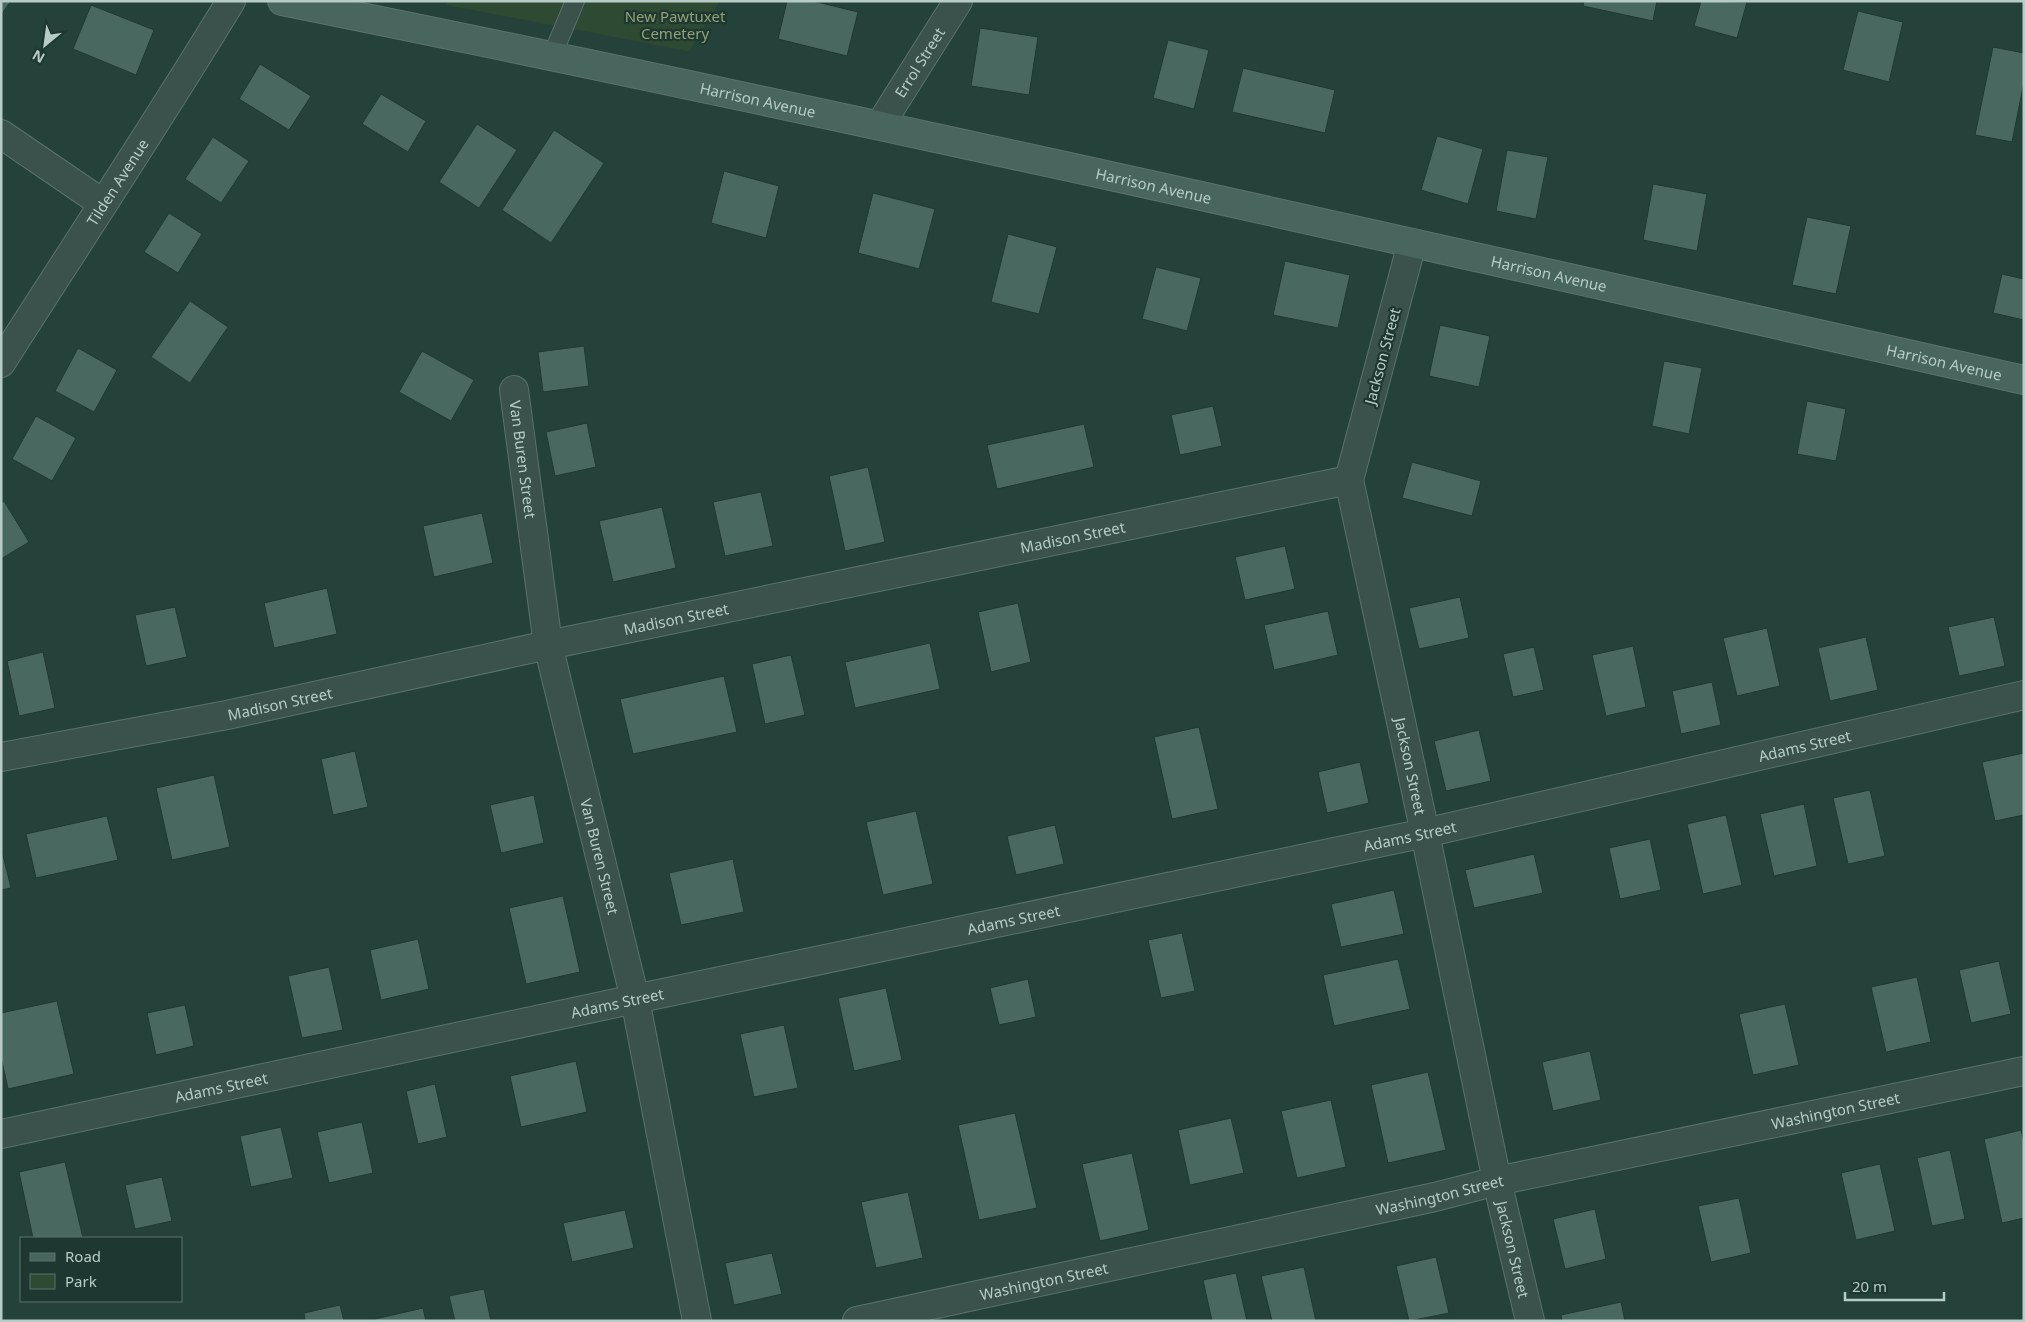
<svg xmlns="http://www.w3.org/2000/svg" width="2025" height="1322" viewBox="0 0 2025 1322" font-family="'Noto Sans',sans-serif">
<style>
.green{fill:#2f4a33}
.building{fill:#496860;stroke:#213932}
.lines{fill:none;stroke-linecap:round;stroke-linejoin:round}
.lane-casing{stroke:#5b726c;stroke-width:20}
.street-casing{stroke:#5b726c;stroke-width:30}
.secondary-casing{stroke:#5b726c;stroke-width:30}
.lane{stroke:#3a524b;stroke-width:18}
.street{stroke:#3a524b;stroke-width:28}
.secondary{stroke:#48655e;stroke-width:28}
.labels{text-anchor:middle;dominant-baseline:central;stroke-width:4.5;stroke-linejoin:round;paint-order:stroke}
.park-label{font-size:15px;fill:#92a274;stroke:#1e3730}
.street-label{font-size:15px;fill:#b7ccc7;stroke:#1e3730}
</style>
<rect width="100%" height="100%" fill="#25423a"/>
<path class="green" d="M448,1H720L689,51L446,5Z"/>
<g class="building">
<path d="M1,1H11L1,15Z"/>
<path d="M787,1H813L858,12L847,56L778,39Z"/>
<path d="M1584,1H1657L1653,21L1583,6Z"/>
<path d="M1701,1L1747,2L1737,38L1694,26Z"/>
<path d="M91,5L154,30L136,75L73,49Z"/>
<path d="M1858,11L1903,22L1889,82L1843,70Z"/>
<path d="M980,28L1038,37L1029,95L971,86Z"/>
<path d="M1168,40L1209,50L1194,109L1153,98Z"/>
<path d="M1993,47L2024,53V82L2012,142L1975,135Z"/>
<path d="M260,64L311,96L289,130L239,99Z"/>
<path d="M1243,68L1335,90L1325,133L1232,112Z"/>
<path d="M381,94L426,121L408,152L362,124Z"/>
<path d="M477,124L517,150L479,208L439,182Z"/>
<path d="M554,130L604,163L551,243L502,210Z"/>
<path d="M1437,136L1483,149L1468,204L1421,190Z"/>
<path d="M213,137L249,161L221,203L185,179Z"/>
<path d="M1507,150L1548,157L1536,219L1496,211Z"/>
<path d="M724,171L779,186L766,238L711,223Z"/>
<path d="M1653,184L1707,194L1697,251L1643,240Z"/>
<path d="M873,193L935,209L919,269L858,253Z"/>
<path d="M169,213L202,234L178,273L144,252Z"/>
<path d="M1807,217L1851,226L1836,294L1792,285Z"/>
<path d="M1008,234L1057,247L1039,314L991,302Z"/>
<path d="M1285,261L1350,275L1338,328L1273,315Z"/>
<path d="M1156,267L1201,278L1187,331L1142,319Z"/>
<path d="M2002,274L2024,279V320L1993,313Z"/>
<path d="M190,301L228,327L190,383L151,357Z"/>
<path d="M1440,325L1490,336L1479,387L1429,376Z"/>
<path d="M584,346L589,386L543,392L538,352Z"/>
<path d="M78,348L117,370L94,412L55,391Z"/>
<path d="M422,351L474,380L451,421L399,392Z"/>
<path d="M1664,361L1702,368L1689,434L1652,426Z"/>
<path d="M1807,401L1846,409L1836,461L1797,454Z"/>
<path d="M1213,406L1222,446L1180,455L1171,415Z"/>
<path d="M36,416L76,438L52,481L12,459Z"/>
<path d="M587,423L596,467L555,476L546,432Z"/>
<path d="M1084,424L1094,467L997,489L987,445Z"/>
<path d="M1412,462L1481,481L1472,516L1402,498Z"/>
<path d="M868,467L885,542L845,551L829,476Z"/>
<path d="M761,492L773,546L725,556L713,502Z"/>
<path d="M4,501L29,542L1,559V503Z"/>
<path d="M662,507L676,568L613,582L599,521Z"/>
<path d="M482,513L493,563L434,577L423,526Z"/>
<path d="M1285,546L1295,589L1245,600L1235,557Z"/>
<path d="M327,588L337,634L274,648L264,603Z"/>
<path d="M1460,597L1469,638L1419,649L1409,608Z"/>
<path d="M1018,603L1031,662L991,672L978,612Z"/>
<path d="M175,607L187,657L146,666L135,615Z"/>
<path d="M1328,611L1338,655L1274,670L1264,625Z"/>
<path d="M1994,617L2005,666L1959,676L1948,627Z"/>
<path d="M1767,628L1780,686L1737,696L1723,638Z"/>
<path d="M1866,637L1878,690L1830,701L1818,648Z"/>
<path d="M930,643L940,689L855,708L845,662Z"/>
<path d="M1633,646L1646,707L1606,716L1592,655Z"/>
<path d="M1534,647L1544,690L1513,697L1503,654Z"/>
<path d="M43,652L55,708L19,716L7,661Z"/>
<path d="M791,655L805,715L765,724L752,664Z"/>
<path d="M724,676L737,732L633,754L620,699Z"/>
<path d="M1712,682L1721,725L1681,734L1672,691Z"/>
<path d="M1199,727L1218,809L1172,819L1154,737Z"/>
<path d="M1479,730L1491,781L1446,791L1434,741Z"/>
<path d="M355,751L368,807L333,815L321,759Z"/>
<path d="M2024,753V815L1995,821L1982,762Z"/>
<path d="M1360,762L1369,803L1327,813L1318,772Z"/>
<path d="M214,775L230,847L172,860L156,788Z"/>
<path d="M1870,790L1885,856L1848,864L1833,798Z"/>
<path d="M534,795L544,843L501,853L490,805Z"/>
<path d="M1804,804L1817,866L1774,876L1760,814Z"/>
<path d="M916,811L933,884L883,895L866,822Z"/>
<path d="M1726,815L1742,885L1703,894L1687,824Z"/>
<path d="M107,816L118,860L36,878L26,834Z"/>
<path d="M1055,825L1064,864L1016,875L1007,836Z"/>
<path d="M1650,839L1661,890L1620,899L1609,848Z"/>
<path d="M1,847L11,888L1,890Z"/>
<path d="M1534,854L1543,893L1474,908L1465,870Z"/>
<path d="M733,859L744,912L681,925L669,873Z"/>
<path d="M1394,890L1404,934L1341,947L1331,904Z"/>
<path d="M563,896L580,972L526,984L509,908Z"/>
<path d="M1182,933L1195,991L1161,998L1148,940Z"/>
<path d="M418,939L429,989L381,1000L370,950Z"/>
<path d="M1398,959L1410,1009L1334,1026L1323,975Z"/>
<path d="M1999,961L2011,1014L1971,1023L1959,970Z"/>
<path d="M329,967L343,1030L302,1038L288,976Z"/>
<path d="M1917,977L1931,1042L1886,1052L1871,987Z"/>
<path d="M1028,979L1036,1017L999,1025L990,988Z"/>
<path d="M886,988L902,1060L854,1071L838,998Z"/>
<path d="M57,1001L74,1074L8,1089L1,1057V1013Z"/>
<path d="M1785,1004L1799,1065L1753,1075L1739,1014Z"/>
<path d="M185,1005L194,1046L156,1055L147,1013Z"/>
<path d="M784,1025L798,1088L754,1097L740,1034Z"/>
<path d="M1590,1051L1601,1100L1553,1111L1542,1062Z"/>
<path d="M576,1061L587,1112L521,1127L510,1076Z"/>
<path d="M1428,1072L1446,1150L1388,1163L1371,1085Z"/>
<path d="M435,1084L447,1137L418,1144L406,1091Z"/>
<path d="M1331,1100L1346,1167L1297,1178L1281,1111Z"/>
<path d="M1015,1113L1037,1208L979,1220L958,1125Z"/>
<path d="M1231,1118L1244,1173L1190,1185L1178,1130Z"/>
<path d="M362,1122L373,1173L329,1183L317,1132Z"/>
<path d="M281,1127L293,1178L251,1187L240,1136Z"/>
<path d="M2021,1130L2024,1142V1218L2002,1223L1984,1139Z"/>
<path d="M1950,1150L1965,1219L1932,1226L1917,1158Z"/>
<path d="M1132,1153L1149,1230L1100,1241L1082,1164Z"/>
<path d="M65,1162L83,1238H33L19,1172Z"/>
<path d="M1880,1164L1895,1231L1856,1240L1841,1173Z"/>
<path d="M162,1177L172,1221L135,1229L125,1185Z"/>
<path d="M908,1192L923,1258L876,1268L861,1202Z"/>
<path d="M1739,1198L1751,1253L1711,1262L1698,1206Z"/>
<path d="M1595,1209L1606,1259L1565,1269L1553,1219Z"/>
<path d="M625,1210L634,1248L572,1262L563,1223Z"/>
<path d="M772,1253L782,1294L734,1305L725,1263Z"/>
<path d="M1436,1257L1449,1313L1409,1321L1396,1266Z"/>
<path d="M1304,1267L1316,1321H1272L1261,1276Z"/>
<path d="M1236,1273L1247,1321H1212L1203,1280Z"/>
<path d="M484,1289L491,1321H455L449,1296Z"/>
<path d="M1621,1302L1625,1321H1562L1561,1315Z"/>
<path d="M340,1305L344,1321H305L304,1313Z"/>
<path d="M423,1308L426,1321H376L375,1319Z"/>
</g>
<g class="lines">
<defs>
<path id="lane" d="M552,56L575,1"/>
<g id="street">
<path id="s1" d="M880,125L958,1"/>
<path d="M1,134L102,203"/>
<path id="s2" d="M1412,243L1349,480L1425,833L1497,1181L1530,1321"/>
<path id="s3" d="M1,363C78,242 157,123 231,1"/>
<path id="s4" d="M514,390L548,645L635,999L697,1321"/>
<path id="s5" d="M1,757L227,715L548,645L1349,480"/>
<path id="s6" d="M1,1134L635,999L1425,833L2024,695"/>
<path id="s7" d="M857,1321L1435,1197L1497,1181L2024,1071"/>
</g>
<g id="secondary">
<path id="s8" d="M282,1C865,118 1444,250 2024,380"/>
</g>
</defs>
<use href="#lane" class="lane-casing"/>
<use href="#street" class="street-casing"/>
<use href="#secondary" class="secondary-casing"/>
<use href="#lane" class="lane"/>
<use href="#street" class="street"/>
<use href="#secondary" class="secondary"/>
</g>
<g class="labels">
<g class="park-label">
<text x="675" y="16">New Pawtuxet<tspan x="675" dy="17">Cemetery</tspan></text>
</g>
<g class="street-label">
<text stroke="none"><textPath href="#s1" startOffset="74">Errol Street</textPath></text>
<text stroke="none"><textPath href="#s8" startOffset="486">Harrison Avenue</textPath></text>
<text stroke="none"><textPath href="#s3" startOffset="215">Tilden Avenue</textPath></text>
<text stroke="none"><textPath href="#s8" startOffset="891">Harrison Avenue</textPath></text>
<text stroke="none"><textPath href="#s8" startOffset="1296">Harrison Avenue</textPath></text>
<text transform="translate(1382 356) rotate(-75)">Jackson Street</text>
<text stroke="none"><textPath href="#s8" startOffset="1701">Harrison Avenue</textPath></text>
<text stroke="none"><textPath href="#s4" startOffset="70">Van Buren Street</textPath></text>
<text stroke="none"><textPath href="#s5" startOffset="1094">Madison Street</textPath></text>
<text stroke="none"><textPath href="#s5" startOffset="689">Madison Street</textPath></text>
<text stroke="none"><textPath href="#s5" startOffset="284">Madison Street</textPath></text>
<text stroke="none"><textPath href="#s6" startOffset="1845">Adams Street</textPath></text>
<text stroke="none"><textPath href="#s2" startOffset="538">Jackson Street</textPath></text>
<text stroke="none"><textPath href="#s6" startOffset="1440">Adams Street</textPath></text>
<text stroke="none"><textPath href="#s4" startOffset="475">Van Buren Street</textPath></text>
<text stroke="none"><textPath href="#s6" startOffset="1035">Adams Street</textPath></text>
<text stroke="none"><textPath href="#s6" startOffset="630">Adams Street</textPath></text>
<text stroke="none"><textPath href="#s6" startOffset="225">Adams Street</textPath></text>
<text stroke="none"><textPath href="#s7" startOffset="1001">Washington Street</textPath></text>
<text stroke="none"><textPath href="#s7" startOffset="596">Washington Street</textPath></text>
<text stroke="none"><textPath href="#s2" startOffset="1032">Jackson Street</textPath></text>
<text stroke="none"><textPath href="#s7" startOffset="191">Washington Street</textPath></text>
</g>
</g>
<rect width="2025" height="1322" fill="none" stroke="#b7ccc7" stroke-width="5"/>
<rect x="20" y="1237" width="162" height="65" fill="#1e3730" stroke="#5b736c"/>
<rect x="30" y="1253" width="25" height="8" fill="#48655e" stroke="#5b736c"/>
<text x="65" y="1262" font-size="15" fill="#b7ccc7">Road</text>
<rect x="30" y="1274" width="25" height="15" fill="#2f4a33" stroke="#5b736c"/>
<text x="65" y="1287" font-size="15" fill="#b7ccc7">Park</text>
<g transform="translate(45 45) rotate(209)" stroke="#1e3730" stroke-width="4" paint-order="stroke">
<path d="M0-4L9 19L0 12L-9 19Z" fill="#b7ccc7"/>
<text y="-8" font-size="14" font-weight="bold" text-anchor="middle" fill="#b7ccc7">N</text>
</g>
<path d="M1845 1292v8h99v-8" fill="none" stroke="#b7ccc7" stroke-width="2.5"/>
<text x="1852" y="1292" font-size="15" fill="#b7ccc7" stroke="#1e3730" stroke-width="4" paint-order="stroke">20 m</text>
</svg>
